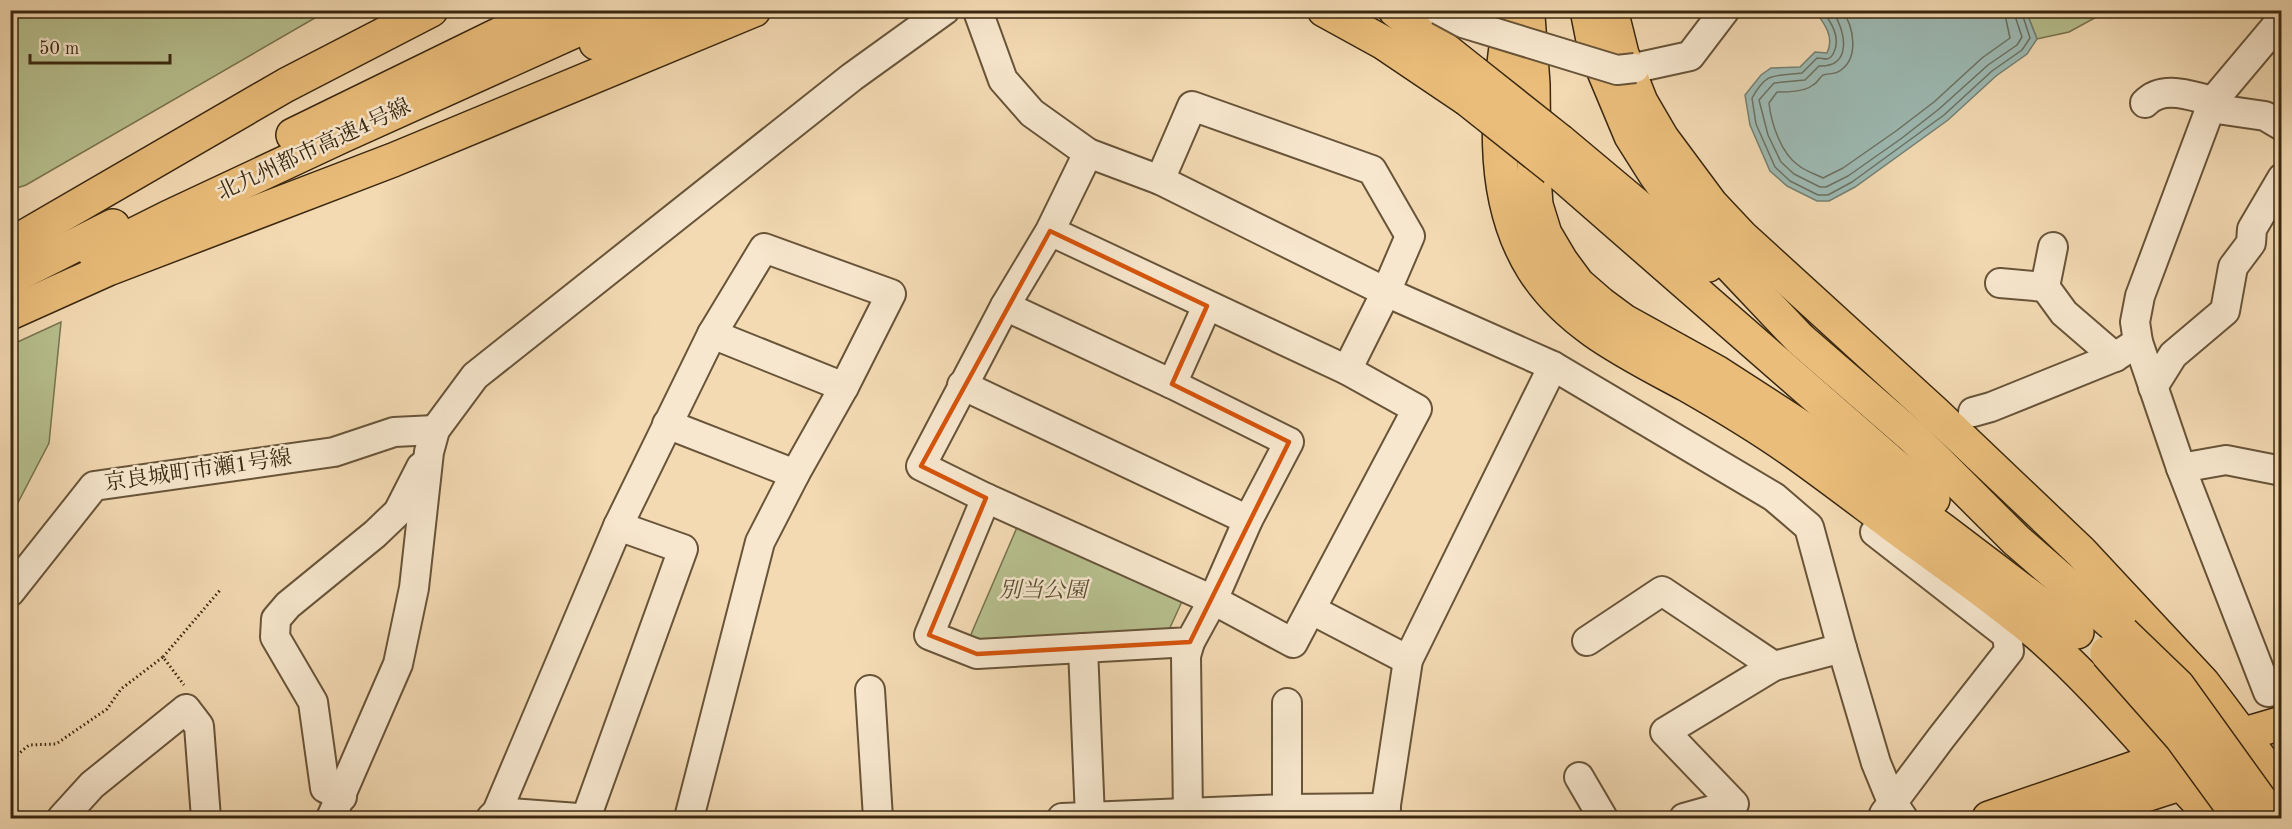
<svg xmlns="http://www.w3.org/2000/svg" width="2292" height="829" viewBox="0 0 2292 829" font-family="'Old Standard TT','Noto Serif JP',serif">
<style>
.green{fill:#b7c08f;stroke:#787450;stroke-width:1.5}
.water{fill:#9dbab4;stroke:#758072;stroke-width:1.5}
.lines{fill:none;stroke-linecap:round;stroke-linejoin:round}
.shore{stroke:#6c7162;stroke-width:1.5}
.minor-casing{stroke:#685439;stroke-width:32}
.highway-casing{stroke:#3a2810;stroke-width:36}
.path{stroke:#3a2810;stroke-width:3;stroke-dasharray:1.5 3;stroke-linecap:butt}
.minor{stroke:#f7e7ce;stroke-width:28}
.highway{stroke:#eabd7a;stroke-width:33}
.minor-bridge-casing{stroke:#685439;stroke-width:32;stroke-linecap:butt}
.highway-bridge-casing{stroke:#3a2810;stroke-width:36;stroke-linecap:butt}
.minor-bridge{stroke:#f7e7ce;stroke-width:28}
.highway-bridge{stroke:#eabd7a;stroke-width:33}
.marked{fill:none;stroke:#d7540c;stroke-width:4.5;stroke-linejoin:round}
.labels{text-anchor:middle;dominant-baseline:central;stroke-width:5;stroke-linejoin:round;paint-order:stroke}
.street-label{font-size:22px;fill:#3a2810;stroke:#f7e7ce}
.park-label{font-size:22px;font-style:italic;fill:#594e30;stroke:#f7e7ce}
</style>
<rect width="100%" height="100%" fill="#f3dab3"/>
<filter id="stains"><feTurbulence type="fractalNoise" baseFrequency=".00333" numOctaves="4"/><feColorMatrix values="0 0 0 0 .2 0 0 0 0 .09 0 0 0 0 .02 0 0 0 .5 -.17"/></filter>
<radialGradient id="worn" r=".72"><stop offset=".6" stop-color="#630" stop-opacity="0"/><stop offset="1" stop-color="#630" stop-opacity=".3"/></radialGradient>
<g class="green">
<path d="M11,10H327V11L26,185L11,190Z"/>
<path d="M2026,11H2144L2100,15L2069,32L2037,39Z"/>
<path d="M61,322L49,443L11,516V345Z"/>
<path d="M1018,525L1184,597L1168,632L966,646Z"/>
</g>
<path class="water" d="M1815,11H2026L2037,39L2027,54L1996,76L1948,120L1855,187L1829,201H1817L1787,186L1770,171L1750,125L1745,95L1761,75L1771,68L1800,67L1815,52L1827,53C1835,37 1824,23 1815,11Z"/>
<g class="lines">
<g class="shore">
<path d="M1822,10C1831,22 1841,37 1834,52C1832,56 1831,58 1827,59C1824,59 1820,58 1817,58L1802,73C1774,77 1768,70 1752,98L1756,124L1775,167L1790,181L1818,195H1828L1852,182L1944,115L1992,71L2022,50L2030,38L2021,10"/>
<path d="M1832,10C1845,29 1854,67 1819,66L1805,80L1774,83L1759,100L1768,135L1781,162L1794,174L1820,187H1826L1848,176L1902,138L1939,109L1988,65L2017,45L2022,37L2013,10"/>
<path d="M1842,10C1854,27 1859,57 1841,70C1835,75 1829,73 1823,75C1820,77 1817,83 1813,85C1804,92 1788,92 1777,92L1769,103C1771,123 1781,153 1798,165C1805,171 1815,174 1823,178L1843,168L1896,131L1934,102L1982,58L2010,38L2004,10"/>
</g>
<defs>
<g id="minor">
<path d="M979,14L1003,80L1032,113L1088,153L1160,180L1386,292L1553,366L1774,497L1809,527L1842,648L1876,763L1892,802L1903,818"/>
<path d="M2282,19L2213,101L2140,296L2135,322L2138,342L2181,468L2268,692L2282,689"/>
<path d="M1635,68L1690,56L1725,10"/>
<path d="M2145,103C2163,84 2191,96 2213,101"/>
<path d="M2210,108L2265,116L2282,126"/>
<path d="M1160,180L1192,106L1372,170L1410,236L1386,292L1347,370"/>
<path d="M1050,231L1347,370L1417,409L1293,643L1213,600L986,498L921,466L1005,306L1050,231L1088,153"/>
<path d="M2053,247L2045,287L2064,313L2115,357"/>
<path d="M2000,283L2045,287"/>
<path d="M712,334L844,387"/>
<path d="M1172,384L1207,306"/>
<path d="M962,385L1248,520"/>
<path d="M2153,387L2173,355L2225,311L2233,267L2251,243L2252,229L2282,178"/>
<path d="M1973,412L1991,407L2115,357L2138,342"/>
<path d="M667,424L795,474"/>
<path d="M2181,468L2226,460L2282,471"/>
<path d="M986,498L929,635L977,654L1190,642L1213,600L1248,520L1289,442L1172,384L1005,306"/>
<path d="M1875,532L2007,635L2009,651L1941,738L1884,814"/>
<path d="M10,592L94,486L334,452L394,432L435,430"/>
<path d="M1312,610L1408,660"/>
<path d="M1587,641L1662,591L1774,666L1842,648"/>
<path d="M1083,648L1090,818"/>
<path d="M870,690L878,818"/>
<path d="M1287,703V809"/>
<path d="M1579,777L1603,818"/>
<path d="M342,797L325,788L313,702L275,637L276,619L288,605L375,534L398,512L421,467"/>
<path d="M497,812L578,818"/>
<path d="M62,818L92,785L186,709L199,726L206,818"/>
<path d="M331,818L398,664L414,588L429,452L435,430L475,376L852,77L945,10"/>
<path d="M491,818L497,812L618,526L712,334L764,248L891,294L844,387L795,474L760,542L689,818"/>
<path d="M586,818L683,549L618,526"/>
<path d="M1062,818L1287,809L1386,808"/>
<path d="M1188,818L1186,656L1190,642"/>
<path d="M1384,818L1408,660L1553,366"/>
<path d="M1684,818L1734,804L1665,732L1774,666"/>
</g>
<g id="highway">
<path d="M1324,10L1384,43L1467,99"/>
<path d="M1395,10L1473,72"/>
<path d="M1511,10C1499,96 1485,192 1533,269C1569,326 1630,354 1687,385C1722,405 1757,426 1790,449C1834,480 1876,513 1920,545C1960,574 2001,603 2039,635C2103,691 2155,758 2214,818"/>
<path d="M1587,10L1595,50L1631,136L1655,174L1681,210L1728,263L1800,339L1914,438L2016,540L2123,633"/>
<path d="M1611,10L1622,54L1641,102L1662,138L1711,204L1742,237L1936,414L2081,552L2203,683L2282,788"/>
<path d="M1528,16L1533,84L1534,177L1536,205L1545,234L1561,261L1578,284L1601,304L1624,321L1718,373L1809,432L1944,531L2077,632"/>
<path d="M596,43L678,10"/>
<path d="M293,135L549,10"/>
<path d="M1560,141L1708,265"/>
<path d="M1555,169L1933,499"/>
<path d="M10,245L286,85L431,10"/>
<path d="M95,254L167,218L342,136L621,10"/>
<path d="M10,278L113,226"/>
<path d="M10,313L108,269L393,160L754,10"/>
<path d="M2224,740L2282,723"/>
<path d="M1989,818L2178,753"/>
<path d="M2074,818L2198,778"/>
</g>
</defs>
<use href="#minor" class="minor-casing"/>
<use href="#highway" class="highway-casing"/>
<g class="path">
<path d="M163,657L221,589"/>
<path d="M10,761L29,745L56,744L107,709L121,689L163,657L184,685"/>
</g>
<use href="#minor" class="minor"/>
<use href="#highway" class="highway"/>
<defs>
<path id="minor-bridge" d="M1439,10L1463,23L1617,70L1635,68"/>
<g id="highway-bridge">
<path d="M1473,72L1560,141"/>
<path d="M1467,99L1555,169"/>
<path d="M2123,633L2178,686L2273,818"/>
<path d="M2107,653L2181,737L2240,818"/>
</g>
</defs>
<use href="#minor-bridge" class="minor-bridge-casing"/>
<use href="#highway-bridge" class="highway-bridge-casing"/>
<use href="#minor-bridge" class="minor-bridge"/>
<use href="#highway-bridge" class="highway-bridge"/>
</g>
<path class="marked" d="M1050,231L1207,306L1172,384L1289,442L1190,642L977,654L929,635L986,498L921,466Z"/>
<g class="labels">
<g class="street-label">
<text transform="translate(314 150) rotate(-25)">北九州都市高速4号線</text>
<text transform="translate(198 471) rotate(-8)">京良城町市瀬1号線</text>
</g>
<g class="park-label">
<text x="1043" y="591">別当公園</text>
</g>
</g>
<rect width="2292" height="829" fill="none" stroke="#f3dab3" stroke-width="36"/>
<rect x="12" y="12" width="2268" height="805" fill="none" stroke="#3a2810" stroke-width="3"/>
<rect x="18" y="18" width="2256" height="793" fill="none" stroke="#3a2810" stroke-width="1.5"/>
<path d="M30 54v9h140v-9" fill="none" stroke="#3a2810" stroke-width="3"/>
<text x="39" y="54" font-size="18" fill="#3a2810" stroke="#f7e7ce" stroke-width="4.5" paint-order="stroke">50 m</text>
<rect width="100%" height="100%" filter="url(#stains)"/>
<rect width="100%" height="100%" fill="url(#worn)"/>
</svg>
